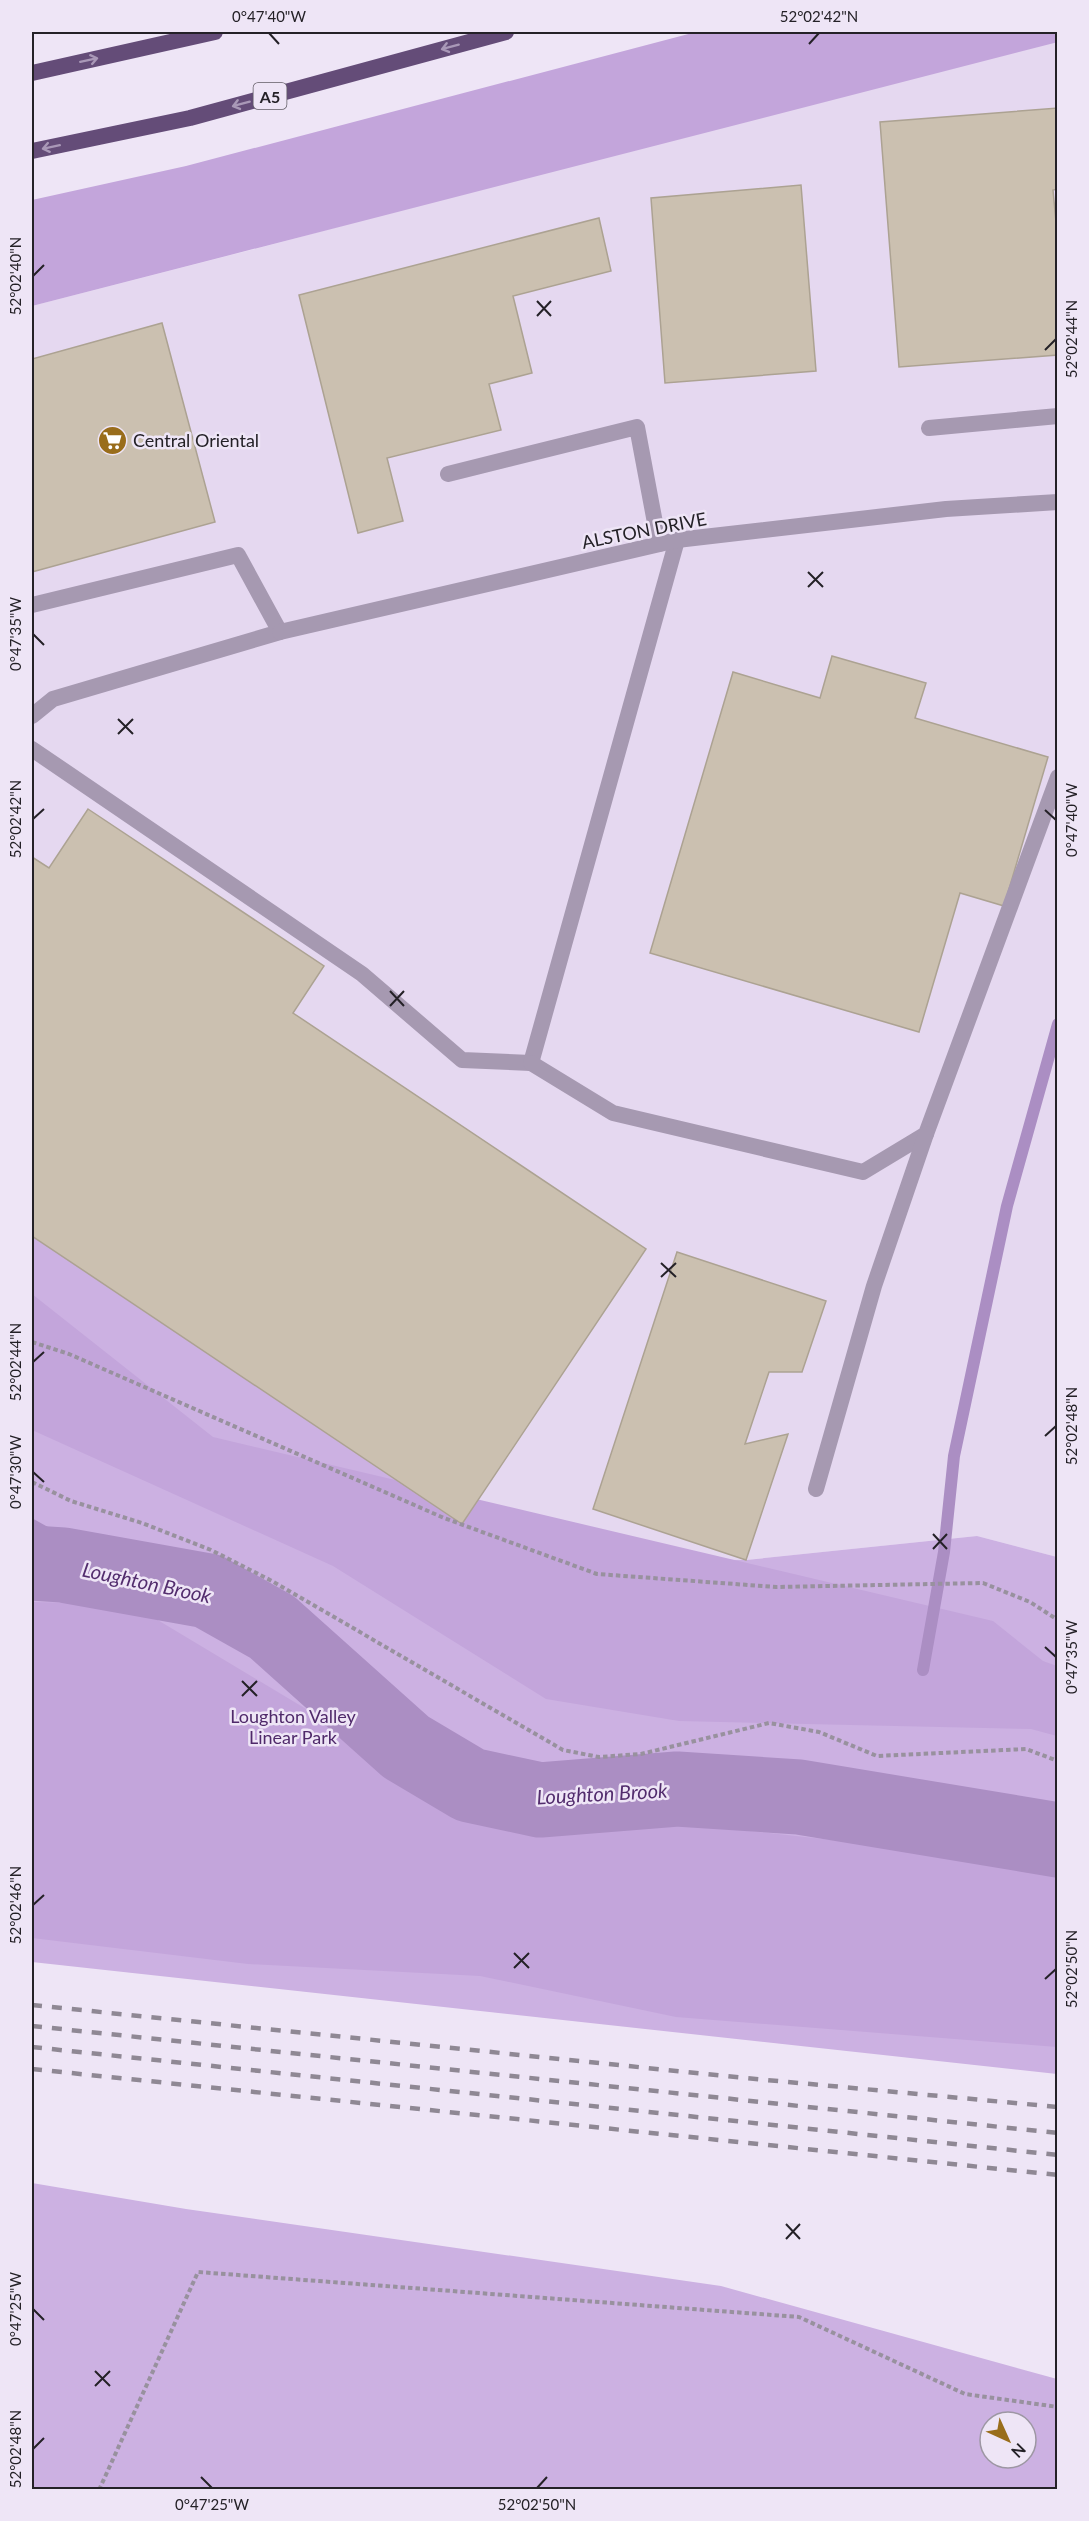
<svg xmlns="http://www.w3.org/2000/svg" width="1089" height="2521" viewBox="0 0 1089 2521" font-family="Lato,sans-serif">
<style>
.built{fill:#e5d8f0}
.green{fill:#ccb1e2;fill-rule:evenodd}
.forest{fill:#c3a5db}
.lines{fill:none;stroke-linecap:round;stroke-linejoin:round}
.stream{stroke:#ab8ec3;stroke-width:12}
.river{stroke:#ab8ec3;stroke-width:75}
.building{fill:#cbc0b0;stroke:#aca292;stroke-width:1.5}
.path{stroke:#98919e;stroke-width:4;stroke-dasharray:4.5 3;stroke-linecap:butt}
.service{stroke:#a699b1;stroke-width:16}
.minor{stroke:#a699b1;stroke-width:16}
.trunk{stroke:#644c78;stroke-width:16}
.rail{stroke:#8f8894;stroke-width:4.5;stroke-dasharray:10 10;stroke-linecap:butt}
.oneway{stroke:#a998b7}
.ticks{fill:none;stroke:#242127;stroke-width:2}
.labels{text-anchor:middle;dominant-baseline:central;stroke-width:5;stroke-linejoin:round;paint-order:stroke}
.shield{fill:#eee5f6;stroke:#615c65;stroke-width:1.5}
.shield-label{font-size:16px;font-weight:bold;fill:#242127}
.poi-label{font-size:18px;fill:#242127;stroke:#eee5f6;text-anchor:start}
.street-label{font-size:18px;fill:#242127;stroke:#eee5f6}
.park-label{font-size:18px;fill:#4f296a;stroke:#eee5f6}
.water-label{font-size:20px;font-style:italic;fill:#522c6d;stroke:#eee5f6}
.neatline{fill:none;stroke:#242127;stroke-width:2}
.ticks-label{font-size:15px;text-anchor:middle;fill:#242127}
</style>
<rect width="100%" height="100%" fill="#eee5f6"/>
<path class="built" d="M1057,32V1557L977,1536L746,1560L630,1559L462,1524L32,1236V306L278,243Z"/>
<g class="green">
<path d="M32,1236L462,1524L630,1559L746,1560L977,1536L1057,1557V2074L32,1962Z"/>
<path d="M32,2183L186,2209L721,2286L1057,2379V2489H32ZM990,2422H1026V2458H990Z"/>
</g>
<g class="forest">
<path d="M696,32H1057L1058,42L32,306V200L186,166Z"/>
<path d="M32,1294L213,1437L993,1621L1043,1661L1057,1666V1736L1031,1729L679,1721L546,1699L333,1566L32,1430Z"/>
<path d="M32,1602L131,1604L438,1788L724,1828L969,1855L1057,1872V2047L676,2017L480,1976L248,1964L32,1938Z"/>
</g>
<g class="lines">
<g class="stream">
<path d="M32,1525L122,1575"/>
<path d="M923,1670L944,1552L954,1456L1007,1206L1058,1024"/>
</g>
<path class="river" d="M32,1563L63,1565L208,1591L272,1627L406,1747L470,1785L540,1800L677,1789L799,1797L1058,1840"/>
</g>
<g class="building">
<path d="M1058,108V189L1053,190L1058,243V355L899,367L880,122Z"/>
<path d="M801,185L816,371L665,383L651,198Z"/>
<path d="M599,218L611,271L513,296L532,373L489,384L501,430L387,458L403,521L358,533L299,295Z"/>
<path d="M162,323L215,522L32,572V359Z"/>
<path d="M832,656L926,683L915,718L1048,757L1004,906L960,893L919,1032L650,953L733,672L820,698Z"/>
<path d="M88,809L324,966L293,1013L646,1249L462,1524L32,1236V857L49,868Z"/>
<path d="M677,1252L826,1301L802,1372H769L745,1444L788,1434L746,1560L593,1509Z"/>
</g>
<g class="lines">
<g class="path">
<path d="M32,1342L69,1354L444,1518L597,1574L776,1587L983,1583L1030,1602L1058,1620"/>
<path d="M32,1482L71,1501L142,1523L211,1550L272,1581L563,1750L599,1757L641,1754L769,1723L819,1732L877,1756L1026,1749L1058,1761"/>
<path d="M99,2490L198,2272L799,2317L965,2394L1058,2407"/>
</g>
<g class="service">
<path d="M929,428L1058,416"/>
<path d="M448,474L637,427L659,544"/>
<path d="M32,605L238,555L280,632L53,699L32,716"/>
<path d="M32,749L362,974L462,1060L531,1063L677,540"/>
<path d="M531,1063L613,1113L863,1172L926,1134L1058,777"/>
<path d="M816,1489L874,1286L926,1134"/>
</g>
<path class="minor" d="M280,632L677,540L946,509L1058,502"/>
<g class="trunk">
<path d="M32,73L215,32"/>
<path d="M32,151L190,118L506,32"/>
</g>
<g class="rail">
<path d="M32,2005L745,2078L1058,2107"/>
<path d="M32,2026L1058,2133"/>
<path d="M32,2047L1058,2155"/>
<path d="M32,2069L1058,2175"/>
</g>
</g>
<defs><path id="oneway-shaft" d="M-6 0H5M1.5-3L5.5 0L1.5 3" fill="none" stroke-width="1.6" stroke-linecap="round" stroke-linejoin="round" transform="scale(1.5)"/></defs>
<g class="oneway">
<use href="#oneway-shaft" transform="translate(450 47) rotate(165)"/>
<use href="#oneway-shaft" transform="translate(89 60) rotate(-12)"/>
<use href="#oneway-shaft" transform="translate(241 104) rotate(165)"/>
<use href="#oneway-shaft" transform="translate(51 147) rotate(168)"/>
</g>
<path class="ticks" d="M269,33L279,44M809,44L819,33M33,276L44,265M537,301L551,316M537,316L551,301M1045,350L1056,339M808,572L823,587M808,587L823,572M33,634L44,645M118,719L133,734M118,734L133,719M1045,810L1056,820M33,819L44,809M390,991L404,1006M390,1006L404,991M661,1263L676,1277M661,1277L676,1263M33,1362L44,1352M1045,1436L1056,1426M33,1472L44,1482M933,1534L947,1549M933,1549L947,1534M1045,1647L1056,1657M242,1681L257,1696M242,1696L257,1681M33,1905L44,1895M514,1953L529,1968M514,1968L529,1953M1045,1979L1056,1969M786,2224L800,2239M786,2239L800,2224M33,2309L44,2320M95,2371L110,2386M95,2386L110,2371M33,2449L44,2438M201,2477L212,2488M537,2488L547,2477"/>
<defs>
<symbol id="supermarket-disc" viewBox="-11 -11 22 22"><circle r="9.5" fill="#996d1b" stroke="#eee5f6"/><path d="M-6-5.5h2.5l.6 2H6L4.5 2H-2.5L-4.4-4H-6ZM-1.5 3.2a1.3 1.3 0 1 0 .1 0ZM3 3.2a1.3 1.3 0 1 0 .1 0Z" fill="#fff"/></symbol>
</defs>
<g fill-rule="evenodd">
<use href="#supermarket-disc" x="96" y="424" width="33" height="33"/>
</g>
<g class="labels">
<rect class="shield" x="253.5" y="83" width="33" height="26" rx="4.5"/>
<g class="shield-label">
<text x="270" y="96">A5</text>
</g>
<g class="poi-label">
<text x="133" y="440">Central Oriental</text>
</g>
<g class="street-label">
<text transform="translate(644 530) rotate(-11)">ALSTON DRIVE</text>
</g>
<g class="park-label">
<text x="293" y="1716">Loughton Valley<tspan x="293" dy="21">Linear Park</tspan></text>
</g>
<g class="water-label">
<text transform="translate(147 1582) rotate(12)">Loughton Brook</text>
<text transform="translate(602 1793) rotate(-3)">Loughton Brook</text>
</g>
</g>
<rect width="1089" height="2521" fill="none" stroke="#eee5f6" stroke-width="66"/>
<g transform="translate(1008 2440) rotate(135)"><circle r="28" fill="#eee5f6" stroke="#9d97a3" stroke-width="1.5"/>
<path d="M0-4.5L10 22L0 15L-10 22Z" fill="#996d1b"/>
<text y="-9" font-size="16" font-weight="bold" text-anchor="middle" fill="#242127">N</text>
</g>
<rect x="33" y="33" width="1023" height="2455" class="neatline"/>
<g class="ticks-label">
<text x="269" y="22">0°47'40"W</text>
<text x="819" y="22">52°02'42"N</text>
<text transform="translate(16 276) rotate(-90)" y="5">52°02'40"N</text>
<text transform="translate(1072 339) rotate(-90)" y="5">52°02'44"N</text>
<text transform="translate(16 634) rotate(-90)" y="5">0°47'35"W</text>
<text transform="translate(16 819) rotate(-90)" y="5">52°02'42"N</text>
<text transform="translate(1072 820) rotate(-90)" y="5">0°47'40"W</text>
<text transform="translate(16 1362) rotate(-90)" y="5">52°02'44"N</text>
<text transform="translate(1072 1426) rotate(-90)" y="5">52°02'48"N</text>
<text transform="translate(16 1472) rotate(-90)" y="5">0°47'30"W</text>
<text transform="translate(1072 1657) rotate(-90)" y="5">0°47'35"W</text>
<text transform="translate(16 1905) rotate(-90)" y="5">52°02'46"N</text>
<text transform="translate(1072 1969) rotate(-90)" y="5">52°02'50"N</text>
<text transform="translate(16 2309) rotate(-90)" y="5">0°47'25"W</text>
<text transform="translate(16 2449) rotate(-90)" y="5">52°02'48"N</text>
<text x="212" y="2510">0°47'25"W</text>
<text x="537" y="2510">52°02'50"N</text>
</g>
</svg>
